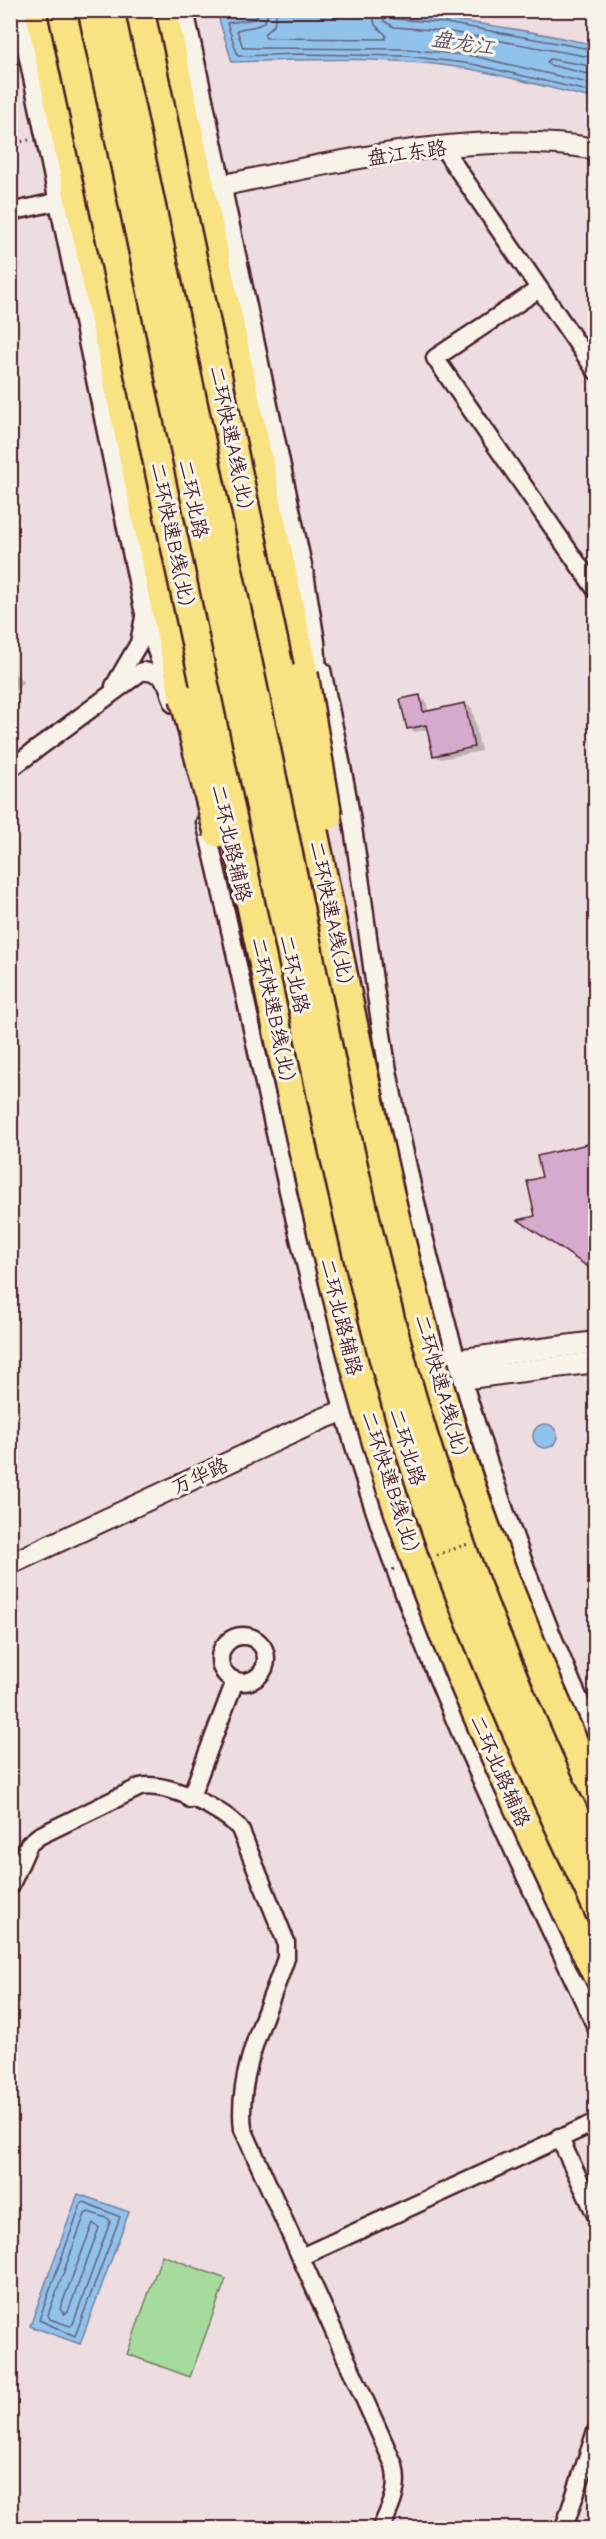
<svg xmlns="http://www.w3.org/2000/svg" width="606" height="2539" viewBox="0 0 606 2539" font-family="'Comic Neue','LXGW WenKai TC',sans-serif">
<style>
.green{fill:#a6db9e;stroke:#787d64;stroke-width:1.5}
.water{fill:#90c2ec;stroke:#74819f;stroke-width:1.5}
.shadow{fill:#0003}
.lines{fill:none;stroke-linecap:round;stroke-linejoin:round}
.shore{stroke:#666078;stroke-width:1.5}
.building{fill:#d6aacd;stroke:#4a1f2b;stroke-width:1.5}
.minor-casing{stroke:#4a1f2b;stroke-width:21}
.tertiary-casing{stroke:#4a1f2b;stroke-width:24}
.secondary-casing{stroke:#4a1f2b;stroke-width:27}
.primary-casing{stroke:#4a1f2b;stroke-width:30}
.trunk-casing{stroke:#4a1f2b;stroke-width:32}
.path{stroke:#4a1f2b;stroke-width:3;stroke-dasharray:1.5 4.5;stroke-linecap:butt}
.minor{stroke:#f7f3e8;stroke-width:16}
.tertiary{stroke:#f7f3e8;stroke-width:20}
.secondary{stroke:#f7f3e8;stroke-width:22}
.primary{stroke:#f8e281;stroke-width:26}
.trunk{stroke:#f8e281;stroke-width:27}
.trunk-bridge-casing{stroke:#4a1f2b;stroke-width:32;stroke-linecap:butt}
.path-bridge{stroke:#4a1f2b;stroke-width:3;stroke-dasharray:1.5 4.5;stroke-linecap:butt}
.trunk-bridge{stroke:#f8e281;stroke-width:27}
.labels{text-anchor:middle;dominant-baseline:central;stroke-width:6;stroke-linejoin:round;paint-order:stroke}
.street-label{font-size:20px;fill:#4a1f2b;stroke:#f7f3e8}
.water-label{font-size:21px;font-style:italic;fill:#5f5065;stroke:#f7f3e8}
</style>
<rect width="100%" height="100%" fill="#eddde0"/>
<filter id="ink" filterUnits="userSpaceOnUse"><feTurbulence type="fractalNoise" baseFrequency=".0167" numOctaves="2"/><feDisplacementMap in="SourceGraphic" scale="12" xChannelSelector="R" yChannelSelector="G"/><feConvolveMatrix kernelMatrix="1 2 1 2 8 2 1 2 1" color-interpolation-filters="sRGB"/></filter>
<g filter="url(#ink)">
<path class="green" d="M162,2255L226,2279L190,2377L127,2354Z"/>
<g class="water">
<path d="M289,11C393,10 494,22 595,45V99C554,89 512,77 470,69C392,56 311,59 232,62L218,16Z"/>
<circle cx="545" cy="1436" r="12"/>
<path d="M78,2194L129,2212L80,2344L30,2326Z"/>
</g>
<g class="shadow">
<path d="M10,669L24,682L10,695Z"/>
<path d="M419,697L426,701L429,712L465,704L472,708L481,751L441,759L434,755L429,729L415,732L408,728Z"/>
</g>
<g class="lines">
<g class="shore">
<path d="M261,10L256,19L227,23L238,56L298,54L407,56L472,64L596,93"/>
<path d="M268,10C267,30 251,25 237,30L243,48L408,49L473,56L596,85"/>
<path d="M277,10L274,25L264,34L266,38L385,39L386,35L375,25L372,10"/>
<path d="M381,10L384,21L394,27L445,31L596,58"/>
<path d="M388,10L389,16L394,19L446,23L596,50"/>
<path d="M596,67L550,59L547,62L550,65L596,76"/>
<path d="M84,2202L120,2217L75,2336L39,2320L81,2204Z"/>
<path d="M89,2212L109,2219L110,2222L73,2324L70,2326L50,2319L48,2315L85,2214Z"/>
<path d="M93,2223L99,2228L68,2312L64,2314L60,2309Z"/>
</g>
</g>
<g class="building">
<path d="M420,695L423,712L465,703L474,747L433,756L426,725L407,729L400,699Z"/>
<path d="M596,1142V1272L518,1220L535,1216L527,1181L542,1177L537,1156Z"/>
</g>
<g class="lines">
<defs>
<g id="minor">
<path d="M443,148L596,371"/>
<path d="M10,212L60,201"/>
<path d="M539,289L435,358L596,590"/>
<path d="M322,670C333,723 345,775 353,828C366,913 374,997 390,1081C434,1308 500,1527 596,1737"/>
<path d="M114,686L139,643L145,612"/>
<path d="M10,769L142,671L159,674L169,687"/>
<path d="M205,822C256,1033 294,1248 357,1456C417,1654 508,1840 596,2027"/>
<circle cx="243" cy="1659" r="23"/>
<path d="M190,1799L235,1681"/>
<path d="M10,1887L29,1844L39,1836L140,1787C166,1781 224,1809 240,1829L286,1942V1958C268,2012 236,2071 243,2129L394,2465C400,2490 391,2506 381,2528"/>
<path d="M559,2137L596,2215"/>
<path d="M301,2257L596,2122"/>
<path d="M564,2528L596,2431"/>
</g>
<g id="tertiary">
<path d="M220,186C333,162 481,128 596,149"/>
<path d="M420,1368L456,1360L596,1342"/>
<path d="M426,1387L461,1379L596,1362"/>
<path d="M10,1564L322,1419L377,1398"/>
</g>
<g id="secondary">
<path d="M21,10L146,609L176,702"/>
<path d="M182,10L303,580L313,642L316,689"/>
<path d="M314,868L316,940"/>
</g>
<g id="primary">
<path d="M90,10C151,301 213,592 274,882C318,1089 357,1297 423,1498C470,1639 533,1774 596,1909"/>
<path d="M112,10C166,268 221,525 275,783C322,1002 360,1225 427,1439C472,1584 532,1722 596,1859"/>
</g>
<g id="trunk">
<path d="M39,10L184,698"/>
<path d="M163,10L304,674"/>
</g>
</defs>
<use href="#minor" class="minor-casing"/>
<use href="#tertiary" class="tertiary-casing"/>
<use href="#secondary" class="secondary-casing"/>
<use href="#primary" class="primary-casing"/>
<use href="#trunk" class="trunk-casing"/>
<path class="path" d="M10,144L29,140"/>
<use href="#minor" class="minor"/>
<use href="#tertiary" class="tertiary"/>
<use href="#secondary" class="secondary"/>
<use href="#primary" class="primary"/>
<use href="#trunk" class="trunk"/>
<defs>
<g id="trunk-bridge">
<path d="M62,10L298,1128C330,1273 364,1418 414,1557C466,1700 531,1837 596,1974"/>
<path d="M140,10C197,276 253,542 309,808C353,1016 390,1228 453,1431C492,1555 542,1674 596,1792"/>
<path d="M304,674L328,816"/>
<path d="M184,698L218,833"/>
</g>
</defs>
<use href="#trunk-bridge" class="trunk-bridge-casing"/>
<g class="path-bridge">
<path d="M437,1555L468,1544"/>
<path d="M387,1572L397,1568"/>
</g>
<use href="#trunk-bridge" class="trunk-bridge"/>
</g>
</g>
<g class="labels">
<g class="street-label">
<text transform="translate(407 153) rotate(-8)">盘江东路</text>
<text transform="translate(231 437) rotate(78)">二环快速A线(北)</text>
<text transform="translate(193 499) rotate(78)">二环北路</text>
<text transform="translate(172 534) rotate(78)">二环快速B线(北)</text>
<text transform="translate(231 843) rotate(77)">二环北路辅路</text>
<text transform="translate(331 912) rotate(78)">二环快速A线(北)</text>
<text transform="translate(294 974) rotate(78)">二环北路</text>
<text transform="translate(273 1009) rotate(78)">二环快速B线(北)</text>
<text transform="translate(341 1317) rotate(76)">二环北路辅路</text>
<text transform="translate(441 1385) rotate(74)">二环快速A线(北)</text>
<text transform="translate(407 1447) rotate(73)">二环北路</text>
<text transform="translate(200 1476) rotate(-25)">万华路</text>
<text transform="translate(390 1481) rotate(72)">二环快速B线(北)</text>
<text transform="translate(500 1771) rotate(66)">二环北路辅路</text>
</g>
<g class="water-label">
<text transform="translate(463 43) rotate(9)">盘龙江</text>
</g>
</g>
<rect width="606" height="2539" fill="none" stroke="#f7f3e8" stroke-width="36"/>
<rect x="18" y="18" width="570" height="2503" fill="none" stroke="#4a1f2b" stroke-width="2" filter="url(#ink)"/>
</svg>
